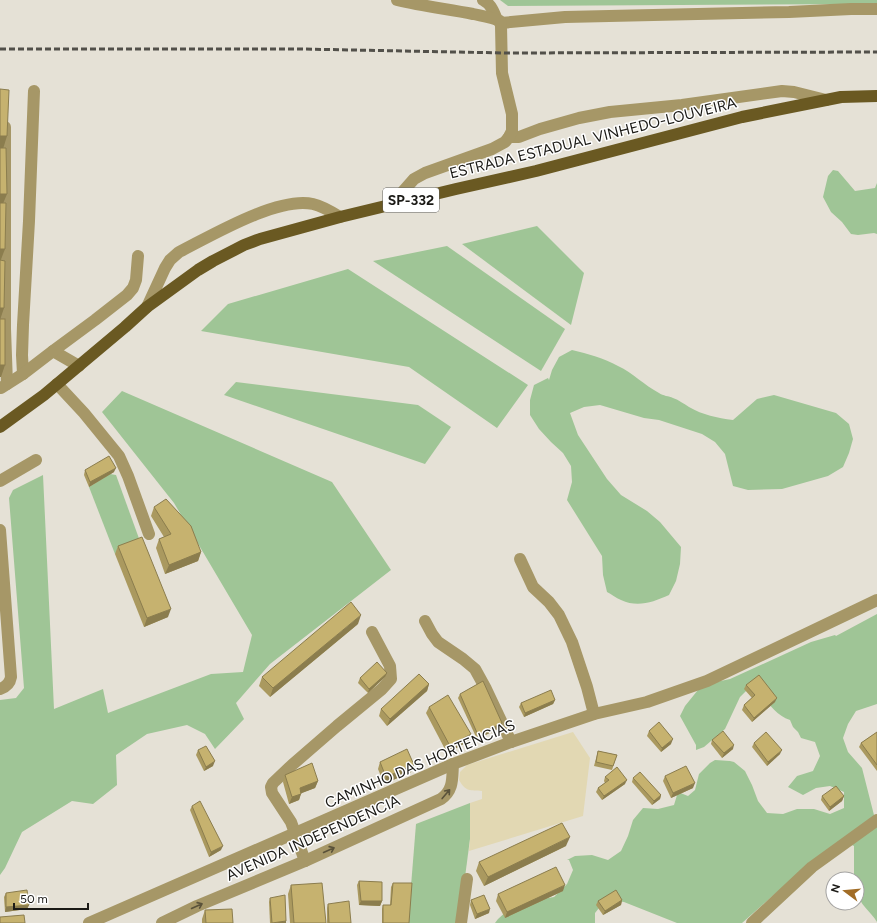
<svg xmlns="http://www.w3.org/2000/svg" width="877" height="923" viewBox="0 0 877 923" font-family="Figtree,sans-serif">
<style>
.green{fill:#9fc596}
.sand{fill:#e2d8b3}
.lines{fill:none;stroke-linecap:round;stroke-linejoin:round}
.minor{stroke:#a69767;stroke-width:12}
.major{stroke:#6a5922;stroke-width:12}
.rail{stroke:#52504a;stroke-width:3;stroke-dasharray:6 3;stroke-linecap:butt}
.wall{fill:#aa995f}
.shaded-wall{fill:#8b7d4e}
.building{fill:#c6b26f;stroke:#8b7d4e}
.oneway{stroke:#5a523a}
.labels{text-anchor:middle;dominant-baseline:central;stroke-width:3;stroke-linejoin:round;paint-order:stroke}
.shield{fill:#fff;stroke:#5f5f5c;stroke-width:1}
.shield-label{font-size:14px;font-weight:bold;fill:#1b1a16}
.street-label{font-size:15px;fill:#1b1a16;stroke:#fff}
</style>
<rect width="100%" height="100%" fill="#e5e1d6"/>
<g class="green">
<path d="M500,0H877V4L508,6Z"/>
<path d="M833,170L838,171L855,191L875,188L877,183V234L874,233L858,235L851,234L842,222L831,212L823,197L828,176Z"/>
<path d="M537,226L584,273L571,325L462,244Z"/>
<path d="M447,246L565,329L541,371L373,261Z"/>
<path d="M348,269L528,385L497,428L409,367L201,331L228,304Z"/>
<path d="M572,350C588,354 604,358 618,366C633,373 644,385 659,393C663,396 669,396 673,398C679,400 684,404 689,407C703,415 717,418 733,420L757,399L774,395L836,413L849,424L853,439L849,453L843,467L828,476L782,489L748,490L733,486L725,454L715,442L702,434L659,420L644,418L600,405L584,407L570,413L578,435L607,479L621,495L647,511L660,522L681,547L680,564L676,581L669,595C653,602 638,608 621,600C616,598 611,594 607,592L603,575L602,556L567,500L572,482L571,466L563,453L551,442L539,429L530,415V400L534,385L548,378L549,380L552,370L559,357Z"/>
<path d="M236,382L418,405L451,427L425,464L224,395Z"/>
<path d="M122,391L332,482L391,570L270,664L236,703L244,719L215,749L205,734L187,725L147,734L116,755L117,785L93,804L72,801L22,832L5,868L0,875V700L16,698L24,688L9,498L13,490L43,475L54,709L103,689L108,713L211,674L243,672L252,635L174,503L102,412Z"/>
<path d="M110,474L116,475L141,544L115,554L89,487Z"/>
<path d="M877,614V704L856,711L848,724L843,738L848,752L862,768L875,819L877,821V922C871,912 859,904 857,892C856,888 857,883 857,879H854V846L850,844L777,892L742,923H677L624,902L611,900L603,903L595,913V923H495L498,919L508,910L525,902L554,897L567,884L573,870L569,860H567L575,856L592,855L608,860L621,851L628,836L633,820L643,808L658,809L674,805L678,792L688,796L695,790L699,774L710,763L715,760L730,761L734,762L745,771L752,785L758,801L767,813L783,814L797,809H814L830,814L844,808V792L830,786L816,788L803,795L788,787L797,776L813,771L820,756L815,742L801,738L798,732L793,727L790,720C773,714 764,697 754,683L740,697L725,729L704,747L696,750V745L680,716L685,706L702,685L730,679L811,642L835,635L836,636Z"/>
<path d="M470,803V839L459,923H408L416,824Z"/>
</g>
<path class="sand" d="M573,732L590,758L583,816L469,851L470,839V803L482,799V791C470,790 466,792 459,780L460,772L467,765Z"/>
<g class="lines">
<g class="minor">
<path d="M483,0C491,4 494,12 497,20"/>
<path d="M501,23L565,17L789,12L851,9H877"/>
<path d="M5,127V329L7,384"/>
<path d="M509,137H519L540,129L579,118L610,112L682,105L782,91L794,92L826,100"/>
<path d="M392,204L414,179L425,173L492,149L505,142L509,137L512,131V114L502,73L501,26L500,21C491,17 482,16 473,14C447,9 422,6 397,0"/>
<path d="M147,307L165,268L170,260L179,252C211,236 278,196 313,204C322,206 332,212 340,217"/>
<path d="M53,351L79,366"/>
<path d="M23,374L22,355L23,325L29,221L34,91"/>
<path d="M57,384L84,413L119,456L128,476L149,534"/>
<path d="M1,388L23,374L53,351L95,320L127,295L133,288L136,280L138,256"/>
<path d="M0,481L36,460"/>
<path d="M0,530L11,677C10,683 6,687 0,689"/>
<path d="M520,559L533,587L549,602L559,615L572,642L587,687L594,714"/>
<path d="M425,621L432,634L438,642L463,659L475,669L486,689L511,742"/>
<path d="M305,861L291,822L272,793L271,787L273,783L292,765L337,726L382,689L391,679L390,666L372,632"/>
<path d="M89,923L453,764L511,742L594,714L647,702L707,681L877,600"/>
<path d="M162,923L197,906L305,861L441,799C454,790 452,778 453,764"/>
<path d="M461,923L467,879"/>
<path d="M752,923L812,867L877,820"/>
</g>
<path class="major" d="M0,427L44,395L125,327L147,307L198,270L213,261L244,245L260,239L340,217L456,189L536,171L742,117L841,97L877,96"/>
<path class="rail" d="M0,49H301L506,53L877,52"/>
</g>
<g class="wall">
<path d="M85,470L114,472L89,487L84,475Z"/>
<path d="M154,507L201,552L198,561L165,574L156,548L159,539L164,537L151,516Z"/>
<path d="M118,546L168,617L144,627L115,554Z"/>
<path d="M358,624L270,697L259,686L262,677Z"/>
<path d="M387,673L385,677L368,693L358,683L360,678Z"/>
<path d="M429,684L427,691L387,726L379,716L381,709Z"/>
<path d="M746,685L775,702L752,722L742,710L744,705L752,698L744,689Z"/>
<path d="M460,694L500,728L477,739L458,698Z"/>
<path d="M555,700L553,704L524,717L519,707L521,703Z"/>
<path d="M429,707L469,741L447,753L426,713Z"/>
<path d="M649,731L671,744L661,752L647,736Z"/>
<path d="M877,732V771L859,747L861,743Z"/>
<path d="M712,740L733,749L722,758L711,744Z"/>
<path d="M754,743L780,754L767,766L752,747Z"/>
<path d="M198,750L213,766L204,771L196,755Z"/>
<path d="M598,751L617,755L612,770L594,766Z"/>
<path d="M380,762L414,765L411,772L384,784L378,769Z"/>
<path d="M285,775L318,781L315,788L301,793L299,800L289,804L283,782Z"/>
<path d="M665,776L693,788L671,798L663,781Z"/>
<path d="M605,777L625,784L602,800L596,792L598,788L605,783L604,781Z"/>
<path d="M633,778L661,795L660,799L652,805L632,782Z"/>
<path d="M822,796H844L842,801L829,811L821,800Z"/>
<path d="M192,806L221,850L209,857L190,810Z"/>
<path d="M566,846L484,886L476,871L479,862Z"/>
<path d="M359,881L382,901L380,906L359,905L357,885Z"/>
<path d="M393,883L409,923H382V909L383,905H390L391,887Z"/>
<path d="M291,885L326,923H290L288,894Z"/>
<path d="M563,891L505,918L496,901L498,894Z"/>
<path d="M6,893L29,905L27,909L5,912L4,897Z"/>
<path d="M270,898L286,921V923H270L269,902Z"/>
<path d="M471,900L489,913L475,919L470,905Z"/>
<path d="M622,900L621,905L603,915L596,905L598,901Z"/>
<path d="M328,904L351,923H327V908Z"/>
<path d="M205,910L233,923H202V919Z"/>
</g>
<g class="shaded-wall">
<path d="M0,136H7L3,149H0Z"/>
<path d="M0,194H7L2,206L0,207Z"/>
<path d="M0,249H5L0,262Z"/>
<path d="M0,308H4L0,320Z"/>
<path d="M0,365H5L1,377H0Z"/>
<path d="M116,468L114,472L89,487L90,482Z"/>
<path d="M201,552L198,561L165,574L169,565Z"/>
<path d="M171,609L168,617L144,627L147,618Z"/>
<path d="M361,615L358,624L270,697L273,688Z"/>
<path d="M387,673L385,677L368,693L369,689Z"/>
<path d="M429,684L427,691L387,726L390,719Z"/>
<path d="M777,698L775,702L752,722L754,718Z"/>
<path d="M555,700L553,704L524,717L525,713Z"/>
<path d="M502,723L500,728L477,739L478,735Z"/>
<path d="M471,734L469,741L447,753L450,746Z"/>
<path d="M673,739L671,744L661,752L662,748Z"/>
<path d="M734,745L733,749L722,758L724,753Z"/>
<path d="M782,750L780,754L767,766L768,762Z"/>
<path d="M215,761L213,766L204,771L206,767Z"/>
<path d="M414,765L411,772L384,784L386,777Z"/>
<path d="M627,780L625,784L602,800L604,796Z"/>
<path d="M318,781L315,788L297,795L300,788Z"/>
<path d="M695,783L693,788L671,798L673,793Z"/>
<path d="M301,794L299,800L289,804L292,797Z"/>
<path d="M661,795L660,799L652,805L654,801Z"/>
<path d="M844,796L842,801L829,811L830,807Z"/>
<path d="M570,837L566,846L484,886L488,877Z"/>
<path d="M223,846L221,850L209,857L211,852Z"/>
<path d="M565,885L563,891L505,918L507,912Z"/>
<path d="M622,900L621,905L603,915L605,911Z"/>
<path d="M361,901H382L380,906L359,905Z"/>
<path d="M29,905L27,909L5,912L6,907Z"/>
<path d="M490,909L489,913L475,919L477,914Z"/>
<path d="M286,921V923H272Z"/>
</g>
<g class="building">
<path d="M0,89L9,90L7,136H0Z"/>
<path d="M0,148H6L7,194H0Z"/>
<path d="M0,203H6L5,249H0Z"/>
<path d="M0,260L5,261L4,308H0Z"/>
<rect x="0" y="319" width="5" height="46"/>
<path d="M109,456L116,468L90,482L85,470Z"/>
<path d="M166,499L191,526L201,552L169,565L159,539L171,534L154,507Z"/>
<path d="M142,537L171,609L147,618L118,546Z"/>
<path d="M351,602L361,615L273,688L262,677Z"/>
<path d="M377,662L387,673L369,689L360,678Z"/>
<path d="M419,674L429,684L390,719L381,709Z"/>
<path d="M759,675L777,698L754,718L744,705L755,695L746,685Z"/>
<path d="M483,681L502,723L478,735L460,694Z"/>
<path d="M551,690L555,700L525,713L521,703Z"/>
<path d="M448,695L471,734L450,746L429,707Z"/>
<path d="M659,722L673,739L662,748L649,731Z"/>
<path d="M723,731L734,745L724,753L712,740Z"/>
<path d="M766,732L782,750L768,762L754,743Z"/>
<path d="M877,732V765L861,743Z"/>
<path d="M206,746L215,761L206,767L198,750Z"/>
<path d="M407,749L414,765L386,777L380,762Z"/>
<path d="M598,751L617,755L613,766L596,762Z"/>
<path d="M312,763L318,781L300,788L301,794L292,797L285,775Z"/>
<path d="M686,766L695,783L673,793L665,776Z"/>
<path d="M617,767L627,780L604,796L598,788L609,780L605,777Z"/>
<path d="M640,772L661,795L654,801L633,778Z"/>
<path d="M836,786L844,796L830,807L822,796Z"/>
<path d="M200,801L223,846L211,852L192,806Z"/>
<path d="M562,823L570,837L488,877L479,862Z"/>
<path d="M556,867L565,885L507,912L498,894Z"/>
<path d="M359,881L382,882V901H361Z"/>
<path d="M322,883L326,923H294L291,885Z"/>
<path d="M393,883H412L409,923H383V905H391Z"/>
<path d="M27,890L29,905L6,907V893Z"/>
<path d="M616,890L622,900L605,911L598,901Z"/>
<path d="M285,895L286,921L272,923L270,898Z"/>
<path d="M484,895L490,909L477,914L471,900Z"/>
<path d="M349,901L351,923H329L328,904Z"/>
<path d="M232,909L233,923H206L205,910Z"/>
<path d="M24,915L25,923H0V917Z"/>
</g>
<defs><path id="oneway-shaft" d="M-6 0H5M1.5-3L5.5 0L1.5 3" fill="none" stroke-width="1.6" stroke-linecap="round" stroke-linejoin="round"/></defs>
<g class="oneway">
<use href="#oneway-shaft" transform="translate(446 794) rotate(-50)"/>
<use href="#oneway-shaft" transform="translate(329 850) rotate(-24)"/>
<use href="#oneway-shaft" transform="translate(197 906) rotate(-24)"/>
</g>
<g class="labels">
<rect class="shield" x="383" y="188" width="56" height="24" rx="3"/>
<g class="shield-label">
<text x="411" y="200">SP-332</text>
</g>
<g class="street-label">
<text transform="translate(593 138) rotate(-14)">ESTRADA ESTADUAL VINHEDO-LOUVEIRA</text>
<text transform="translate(420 764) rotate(-23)">CAMINHO DAS HORTENCIAS</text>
<text transform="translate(313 838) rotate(-24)">AVENIDA INDEPENDENCIA</text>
</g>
</g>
<g transform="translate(845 891) rotate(286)"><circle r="19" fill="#ffffff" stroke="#a4a3a2"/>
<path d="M0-3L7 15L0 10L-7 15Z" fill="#a26d26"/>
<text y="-6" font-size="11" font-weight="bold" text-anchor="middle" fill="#1b1a16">N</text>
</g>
<path d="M14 903v6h74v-6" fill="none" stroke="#1b1a16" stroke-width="2"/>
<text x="20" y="903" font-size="12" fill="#1b1a16" stroke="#ffffff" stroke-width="3" paint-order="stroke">50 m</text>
</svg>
